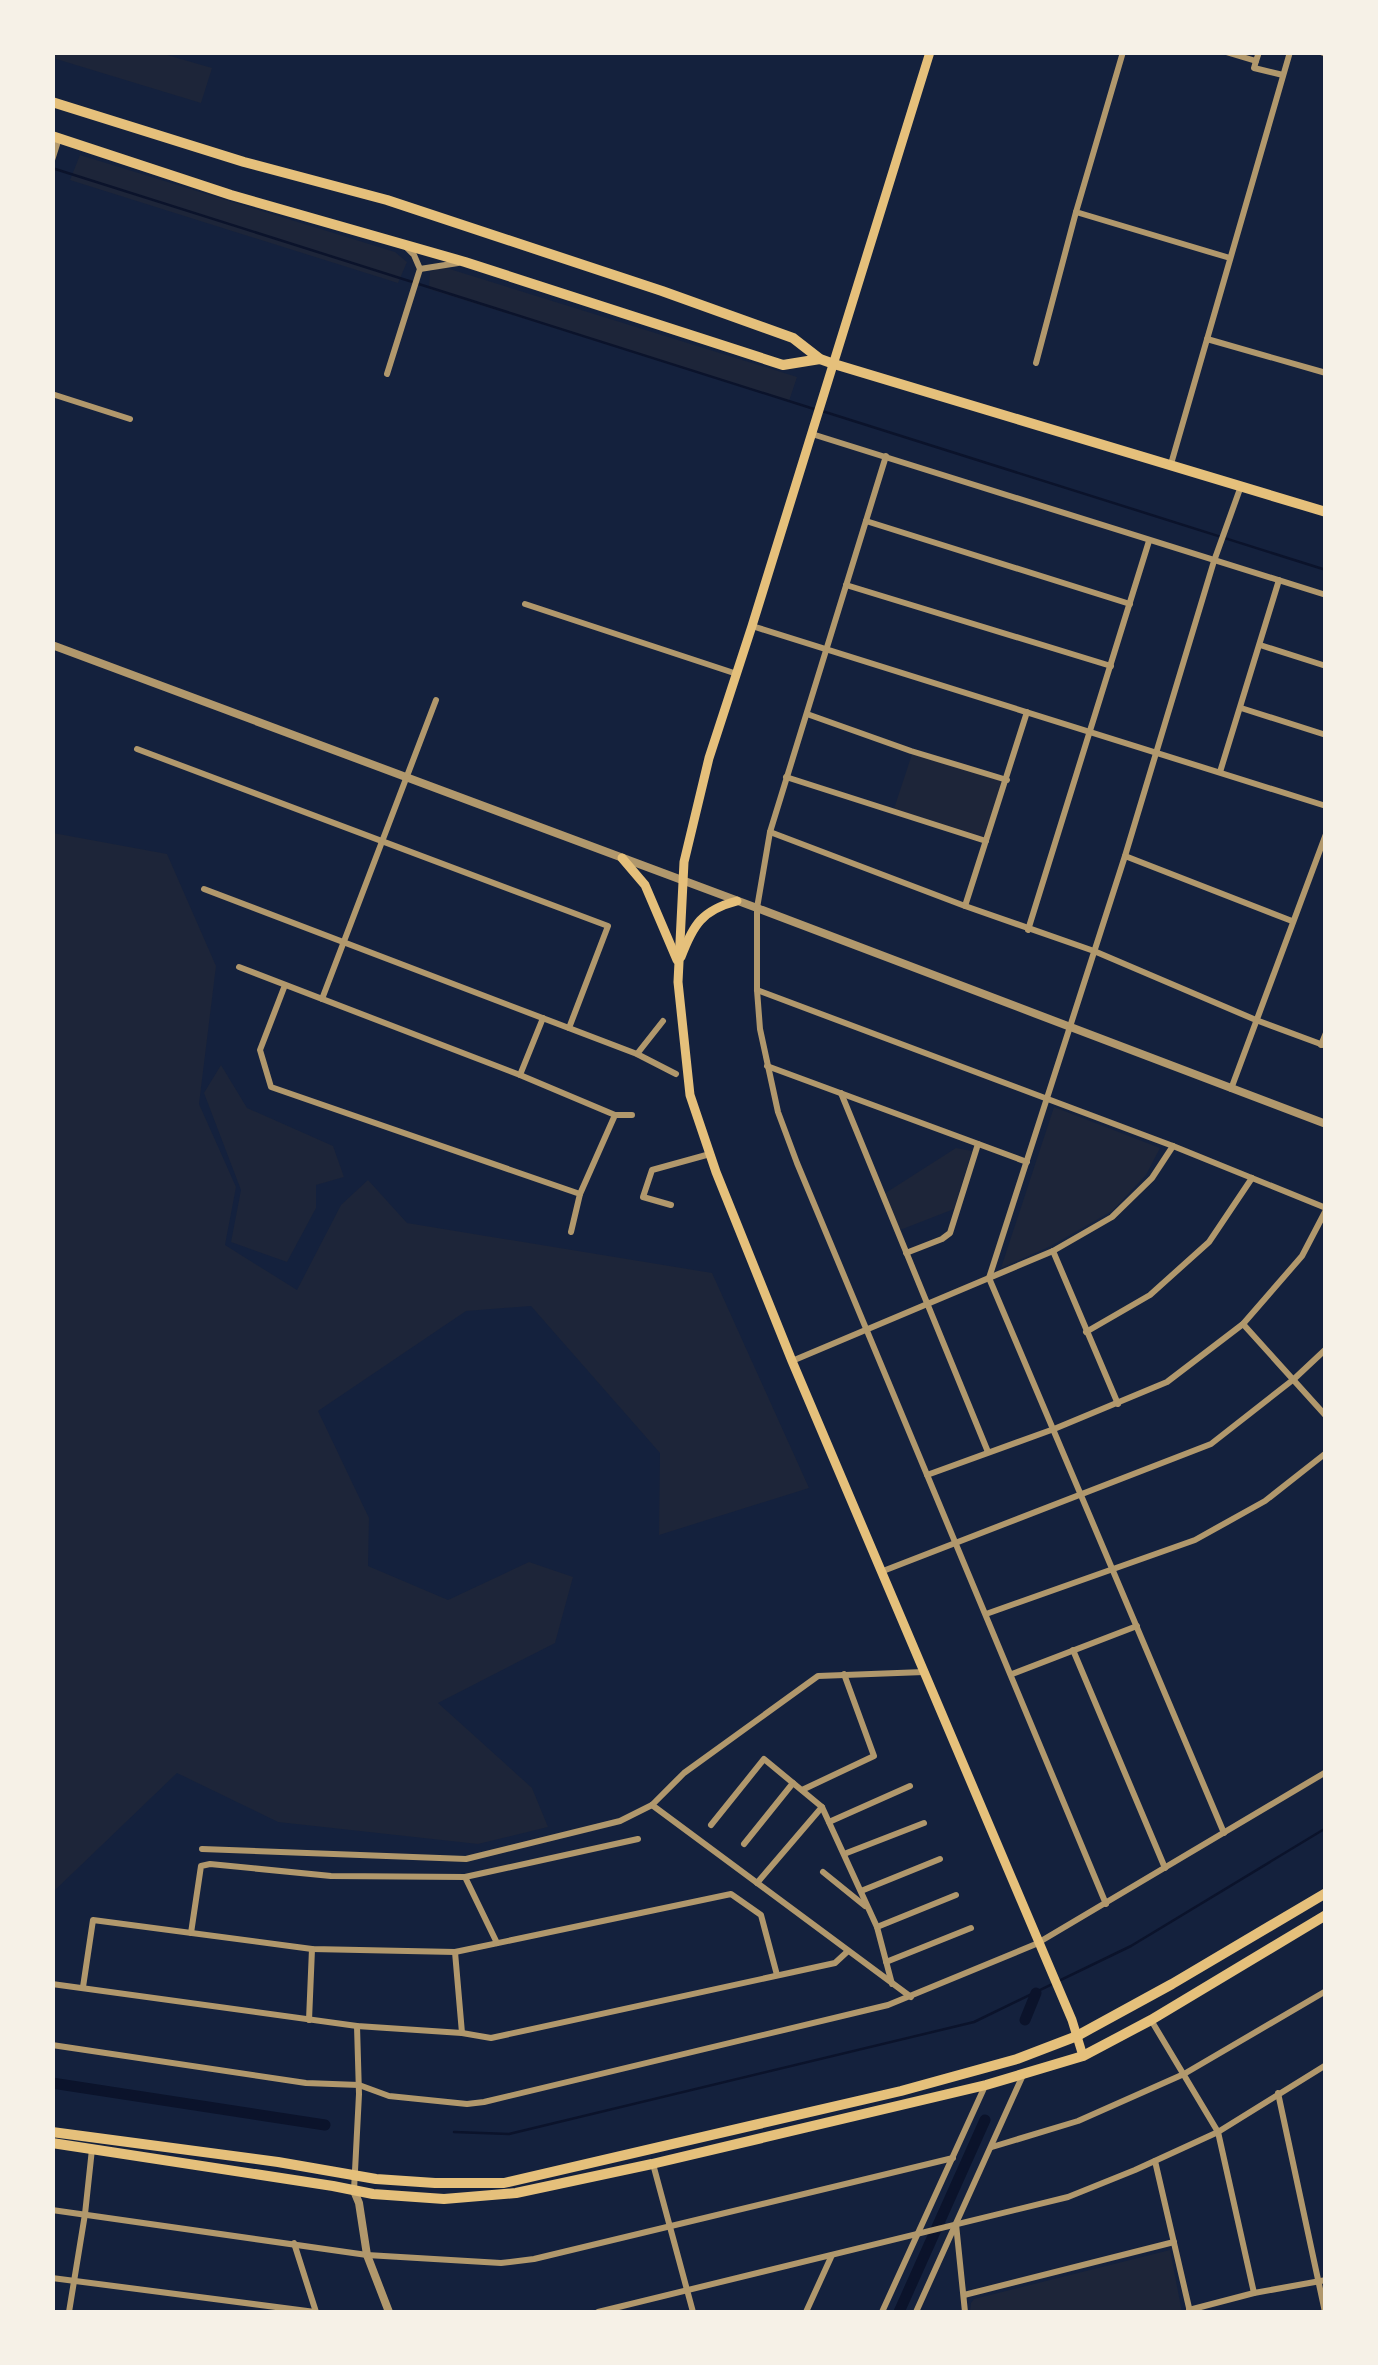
<svg xmlns="http://www.w3.org/2000/svg" width="1378" height="2365" viewBox="0 0 1378 2365" font-family="'PT Serif',serif">
<style>
.green{fill:#1d2539}
.lines{fill:none;stroke-linecap:round;stroke-linejoin:round}
.stream{stroke:#0b132b;stroke-width:2.5}
.canal{stroke:#0b132b;stroke-width:11}
.minor{stroke:#b1986c;stroke-width:6}
.tertiary{stroke:#b1986c;stroke-width:8}
.secondary{stroke:#e5c07b;stroke-width:9}
.primary{stroke:#e5c07b;stroke-width:10}
</style>
<rect width="100%" height="100%" fill="#14213d"/>
<g class="green">
<path d="M52,53H160L212,68L201,103L53,58Z"/>
<path d="M80,155L395,252L407,262L398,283L70,180Z"/>
<path d="M440,266L797,377L789,401L429,289L430,272Z"/>
<path d="M912,754L1002,780L984,837L894,809Z"/>
<path d="M53,833L167,854L216,966L199,1104L236,1187L225,1245L297,1290L341,1205L368,1180L407,1223L712,1273L809,1488L659,1535L660,1453L531,1306L466,1311L318,1411L369,1518L368,1566L448,1600L529,1562L573,1577L555,1643L438,1703L532,1788L548,1827L478,1844L278,1822L177,1773L53,1892Z"/>
<path d="M221,1065L247,1108L333,1146L344,1177L316,1185V1208L287,1262L231,1242L241,1190L204,1093Z"/>
<path d="M1054,1107L1160,1148L1146,1175L1112,1211L1051,1246L1001,1268Z"/>
<path d="M956,1148L972,1151L954,1209L900,1230L884,1194Z"/>
<path d="M1170,2250L1182,2312H970L971,2303L974,2299Z"/>
</g>
<g class="lines">
<g class="stream">
<path d="M52,168L814,409"/>
<path d="M822,411L1326,570"/>
<path d="M454,2132L509,2134L974,2022L1131,1946L1326,1828"/>
</g>
<g class="canal">
<path d="M1025,2020L1036,1993"/>
<path d="M52,2083L325,2125"/>
<path d="M899,2312L985,2120"/>
</g>
<g class="minor">
<path d="M1123,52L1076,212L1230,258"/>
<path d="M1226,52L1256,61L1259,52"/>
<path d="M1321,52L1326,54"/>
<path d="M1256,61L1254,68L1283,75"/>
<path d="M52,160L59,138"/>
<path d="M420,269L458,263"/>
<path d="M1207,339L1326,373"/>
<path d="M1036,363L1076,212"/>
<path d="M387,374L420,269L414,255L405,246"/>
<path d="M52,394L130,419"/>
<path d="M812,434L1326,595"/>
<path d="M886,456L770,832L757,908V990L760,1029L778,1112L797,1163L1106,1904"/>
<path d="M1171,464L1290,52"/>
<path d="M866,521L1130,604"/>
<path d="M846,585L1111,666"/>
<path d="M525,604L737,674"/>
<path d="M752,626L1326,806"/>
<path d="M1260,645L1326,666"/>
<path d="M1241,708L1326,735"/>
<path d="M807,714L911,751L1007,780"/>
<path d="M137,749L608,926L569,1028"/>
<path d="M1220,772L1279,580"/>
<path d="M786,777L986,841"/>
<path d="M770,832L965,906L1094,951L1256,1020L1326,1046"/>
<path d="M1125,856L1292,921"/>
<path d="M204,889L637,1054L676,1074"/>
<path d="M965,906L1027,712"/>
<path d="M1028,930L1149,541"/>
<path d="M239,967L520,1075L615,1115H632"/>
<path d="M285,985L260,1050L271,1087L580,1194L571,1232"/>
<path d="M757,990L1173,1146L1326,1208"/>
<path d="M322,999L436,700"/>
<path d="M1321,1045L1326,1033"/>
<path d="M637,1054L663,1021"/>
<path d="M767,1066L1027,1162"/>
<path d="M520,1075L543,1018"/>
<path d="M1231,1089L1326,834"/>
<path d="M841,1093L988,1452"/>
<path d="M580,1194L615,1115"/>
<path d="M671,1205L643,1197L652,1170L710,1154"/>
<path d="M1053,1251L1118,1404"/>
<path d="M906,1253L942,1239L950,1233L978,1144"/>
<path d="M1243,1324L1326,1416"/>
<path d="M1086,1332L1150,1295L1209,1242L1252,1178"/>
<path d="M792,1361L1053,1251L1112,1217L1152,1178L1173,1146"/>
<path d="M927,1475L1054,1429L1167,1382L1243,1324L1302,1256L1326,1210"/>
<path d="M883,1571L1211,1444L1294,1379L1326,1349"/>
<path d="M986,1614L1195,1540L1265,1501L1326,1453"/>
<path d="M1073,1650L1165,1868"/>
<path d="M1012,1674L1137,1626"/>
<path d="M802,1790L874,1756L844,1674"/>
<path d="M652,1805L911,1997"/>
<path d="M829,1822L910,1786"/>
<path d="M711,1825L764,1759L822,1807L877,1927L892,1984"/>
<path d="M1224,1833L989,1278L1125,856L1214,561L1241,486"/>
<path d="M744,1844L793,1783"/>
<path d="M202,1849L466,1859L620,1821L652,1805L684,1773L818,1676L924,1672"/>
<path d="M844,1854L924,1823"/>
<path d="M823,1872L865,1906"/>
<path d="M757,1883L822,1807"/>
<path d="M861,1891L940,1859"/>
<path d="M877,1927L956,1895"/>
<path d="M191,1933L201,1866L210,1864L331,1876L465,1877"/>
<path d="M497,1943L465,1877L638,1839"/>
<path d="M455,1952L462,2033"/>
<path d="M886,1962L971,1928"/>
<path d="M52,1984L357,2026L462,2033L491,2038L835,1963L848,1951"/>
<path d="M83,1987L93,1920L312,1949L455,1952L731,1894L761,1915L777,1975"/>
<path d="M309,2020L312,1949"/>
<path d="M1151,2020L1218,2132L1254,2293"/>
<path d="M52,2045L306,2083L359,2085L389,2096L467,2104L484,2102L888,2005L1036,1944L1326,1772"/>
<path d="M1278,2093L1325,2312"/>
<path d="M992,2147L1078,2121L1184,2074L1326,1991"/>
<path d="M1155,2161L1190,2312"/>
<path d="M653,2164L693,2312"/>
<path d="M354,2190L359,2094L357,2026"/>
<path d="M52,2210L367,2255L501,2263L534,2259L953,2158"/>
<path d="M956,2224L965,2312"/>
<path d="M294,2243L316,2312"/>
<path d="M52,2278L315,2312"/>
<path d="M964,2295L1174,2242"/>
<path d="M1189,2310L1254,2293L1326,2280"/>
<path d="M69,2312L85,2214L92,2149"/>
<path d="M598,2312L1068,2197L1135,2170L1218,2132L1326,2065"/>
<path d="M806,2312L832,2255"/>
<path d="M882,2312L985,2086"/>
<path d="M916,2312L1023,2075"/>
</g>
<g class="tertiary">
<path d="M52,645L757,908L1326,1124"/>
<path d="M354,2191L359,2203L367,2255L389,2312"/>
</g>
<g class="secondary">
<path d="M930,52L752,626L709,758L684,862L678,982L690,1095L716,1172L792,1361L1072,2020L1083,2056"/>
<path d="M622,858L645,885L677,960"/>
<path d="M681,957C693,925 702,910 737,901"/>
</g>
<g class="primary">
<path d="M52,102L244,162L387,200L662,291L793,338L820,359L834,364L1326,512"/>
<path d="M52,136L231,195L465,262L783,365L820,359"/>
<path d="M52,2132L278,2162L376,2179L435,2183H504L901,2091L1017,2059L1077,2036L1172,1984L1326,1893"/>
<path d="M52,2143L333,2186L373,2194L444,2199L516,2193L652,2164L986,2085L1083,2056L1151,2020L1326,1915"/>
</g>
</g>
<rect width="1378" height="2365" fill="none" stroke="#f6f1e7" stroke-width="110"/>
</svg>
